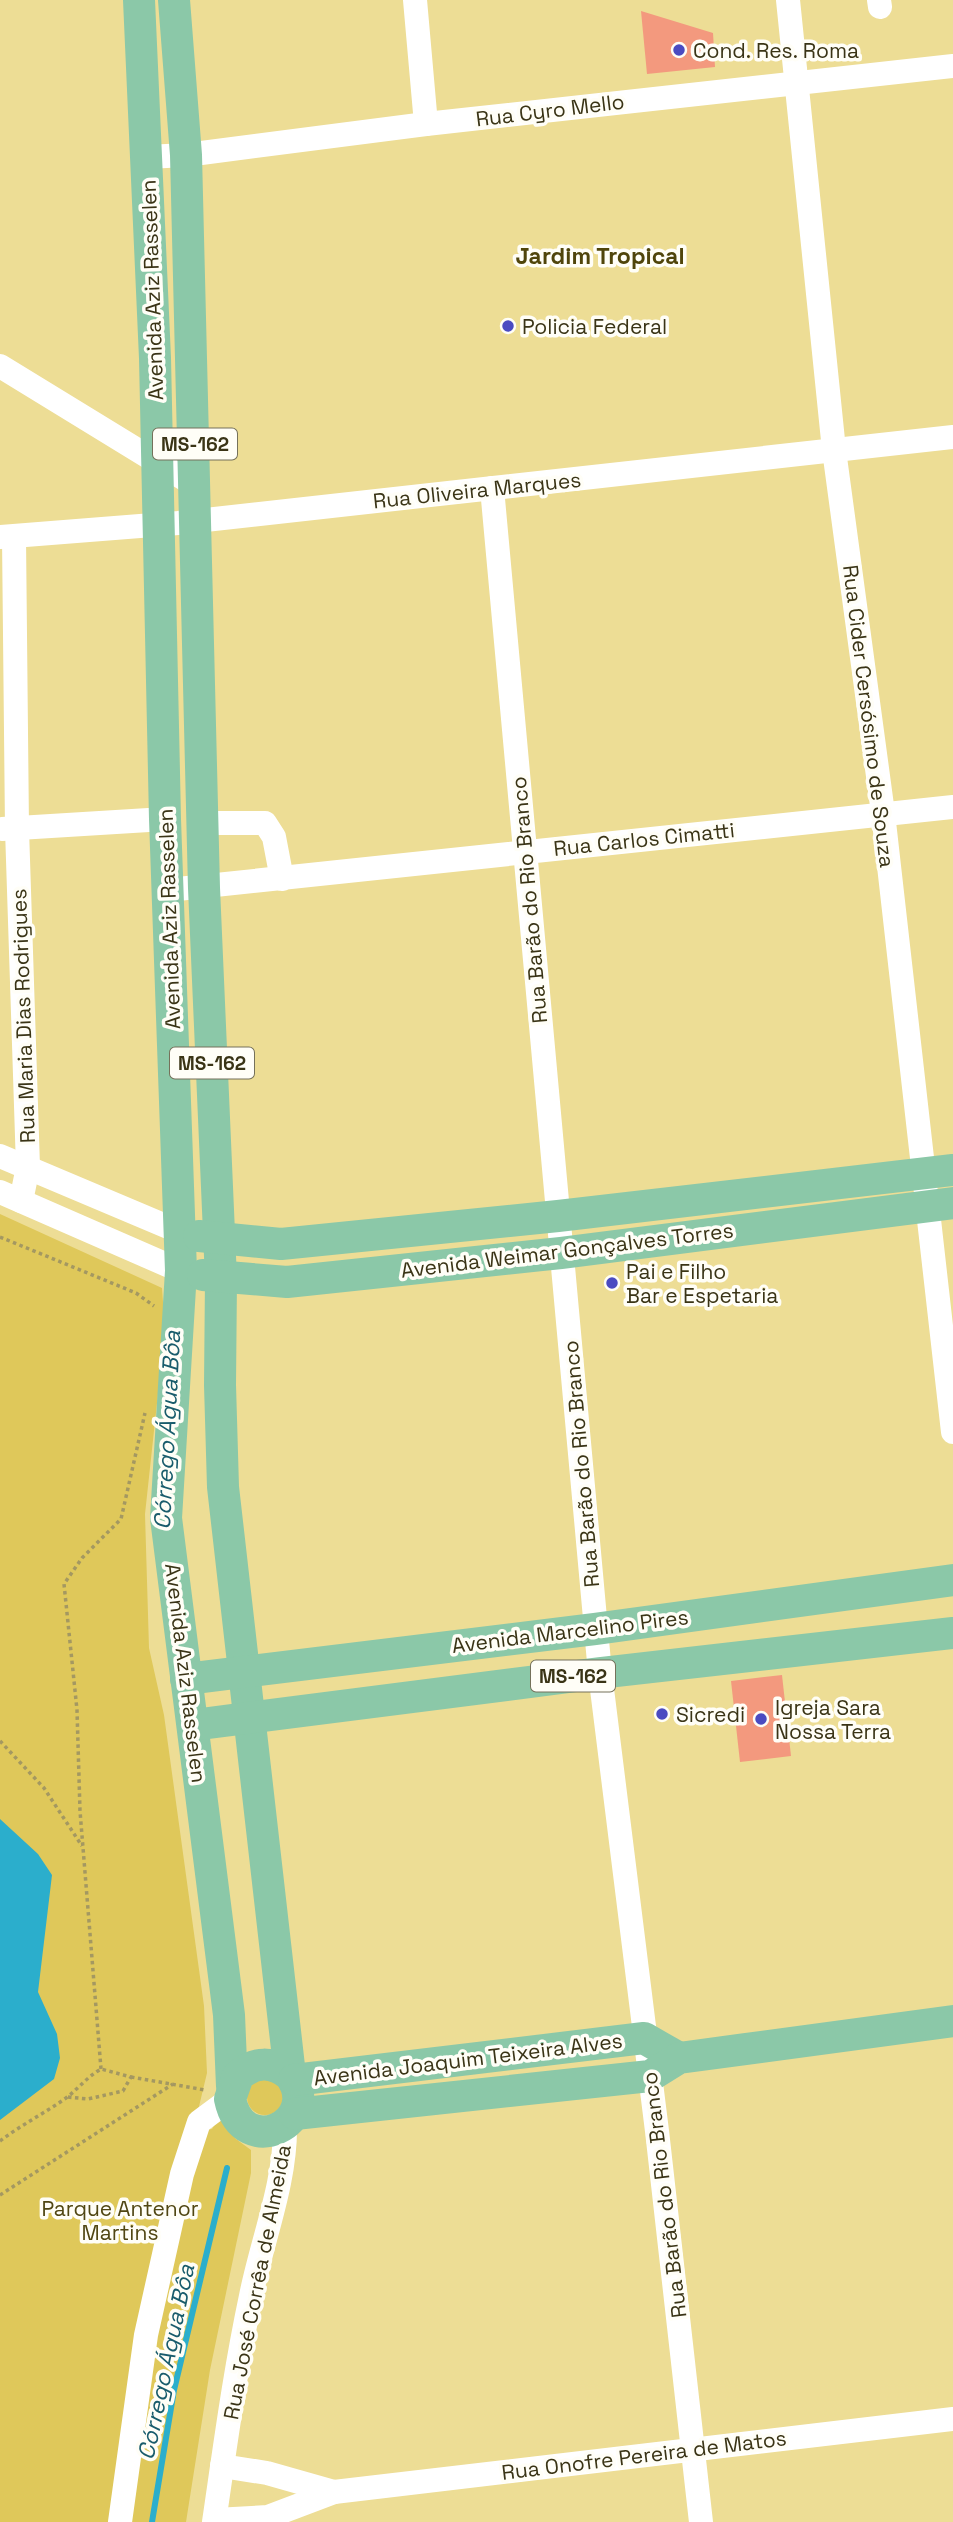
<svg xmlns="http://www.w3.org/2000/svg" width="953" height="2522" viewBox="0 0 953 2522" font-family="'Space Grotesk',sans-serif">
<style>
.green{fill:#dfc85a}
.water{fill:#2baecc}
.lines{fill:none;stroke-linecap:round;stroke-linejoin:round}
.stream{stroke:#2baecc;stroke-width:6}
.building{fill:#f3997e}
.path{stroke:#a49861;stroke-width:3.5;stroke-dasharray:3.5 3.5;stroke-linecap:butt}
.minor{stroke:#fff;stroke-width:24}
.major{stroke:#8bc8a8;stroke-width:32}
.poi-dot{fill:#4b4bc1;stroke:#fffef7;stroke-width:2.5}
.labels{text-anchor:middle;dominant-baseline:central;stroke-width:7;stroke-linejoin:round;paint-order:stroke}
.shield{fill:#fffef7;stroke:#75715a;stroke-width:2}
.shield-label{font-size:19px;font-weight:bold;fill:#3a3416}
.poi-label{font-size:21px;fill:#3a3416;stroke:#fffef7;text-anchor:start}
.street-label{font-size:21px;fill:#3a3416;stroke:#fffef7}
.park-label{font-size:21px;fill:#504613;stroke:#fffef7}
.neighbourhood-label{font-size:23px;font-weight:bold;fill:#50450b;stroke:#fffef7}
.water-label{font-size:23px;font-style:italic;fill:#195c6c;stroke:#fffef7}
</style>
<rect width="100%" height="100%" fill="#eddd95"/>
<g class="green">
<path d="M0,1214L162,1288L165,1329L145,1514L149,1648L164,1715L204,2006L207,2073L196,2119L201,2131L212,2129L219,2118L236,2139L251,2150V2173L210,2370L186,2522H0Z"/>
<circle cx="265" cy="2097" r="18"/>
</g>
<path class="water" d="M0,1819L38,1854L52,1875L38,1992L57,2034L60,2058L54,2079L0,2120Z"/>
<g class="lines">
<path class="stream" d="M152,2522L174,2390L227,2168"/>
</g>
<g class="building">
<path d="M641,11L713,33L715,67L647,74Z"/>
<path d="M782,1675L791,1756L740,1762L731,1681Z"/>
</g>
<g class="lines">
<g class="path">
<path d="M0,1237L136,1293L154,1306"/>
<path d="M0,1741L44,1788L82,1846"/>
<path d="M101,2069L80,1811L77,1710L64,1584L82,1558L121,1519L145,1413"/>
<path d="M131,2077L205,2090"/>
<path d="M0,2141C21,2125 45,2113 66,2098C79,2088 87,2077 101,2069L131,2077L123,2091L88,2099L67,2097"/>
<path d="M0,2195L173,2084"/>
</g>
<g class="minor">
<path d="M415,0L426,124"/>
<path d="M788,0L834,450L883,813L953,1432"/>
<path d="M879,0L880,7"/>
<path d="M147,157L186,155L426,124L953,66"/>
<path d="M0,366L196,486"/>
<path d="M492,488L600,1673L657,2131L701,2522"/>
<path d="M0,537L178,523L953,437"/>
<path d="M14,537L17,829L28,1167L21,1201"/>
<path d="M203,823H265L274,837L282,879"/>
<path d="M2,829L165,819"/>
<path d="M168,890L953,807"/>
<path d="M0,1156L180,1232"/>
<path d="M0,1192L181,1271"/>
<path d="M222,2466L267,2473L334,2492"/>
<path d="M215,2520L268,2517L334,2492L953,2419"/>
<path d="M120,2522L146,2335L182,2174L199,2122L230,2099"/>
<path d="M214,2522C225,2447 235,2371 251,2296C262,2240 286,2183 285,2125"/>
</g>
<g class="major">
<path d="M139,0L155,358L165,819L181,1271L166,1518L229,2015L232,2086"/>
<path d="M174,0L186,155L204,888L221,1279L220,1385L223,1487L290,2075C324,2122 243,2162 230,2099L238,2076C255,2061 272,2061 290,2075"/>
<path d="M199,1236L281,1244L558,1216L953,1170"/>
<path d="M203,1275L287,1282L561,1253L953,1203"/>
<path d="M186,1679L595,1629L953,1580"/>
<path d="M193,1725L600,1673L953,1633"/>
<path d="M294,2080L644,2038L679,2058"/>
<path d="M295,2114L650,2076L679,2058L953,2021"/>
</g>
</g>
<g class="poi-dot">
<circle cx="679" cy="50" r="7"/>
<circle cx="508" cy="326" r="7"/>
<circle cx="612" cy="1283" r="7"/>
<circle cx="662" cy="1714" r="7"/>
<circle cx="761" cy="1719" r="7"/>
</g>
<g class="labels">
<g class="shield">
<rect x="153" y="428.5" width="84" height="31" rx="5"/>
<rect x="170" y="1047.5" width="84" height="31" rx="5"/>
<rect x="531" y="1660.5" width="84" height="31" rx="5"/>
</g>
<g class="shield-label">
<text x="195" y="444">MS-162</text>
<text x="212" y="1063">MS-162</text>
<text x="573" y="1676">MS-162</text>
</g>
<g class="poi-label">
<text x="693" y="50">Cond. Res. Roma</text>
<text x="522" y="326">Policia Federal</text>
<text x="626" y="1271">Pai e Filho<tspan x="626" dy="24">Bar e Espetaria</tspan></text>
<text x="775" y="1707">Igreja Sara<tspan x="775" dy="24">Nossa Terra</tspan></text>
<text x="676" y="1714">Sicredi</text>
</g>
<g class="street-label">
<text transform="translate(550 110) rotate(-7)">Rua Cyro Mello</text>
<text transform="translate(152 290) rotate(-92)">Avenida Aziz Rasselen</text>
<text transform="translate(477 490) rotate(-6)">Rua Oliveira Marques</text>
<text transform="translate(869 716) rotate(83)">Rua Cider Cersósimo de Souza</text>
<text transform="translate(644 839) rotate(-6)">Rua Carlos Cimatti</text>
<text transform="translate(529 900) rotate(-95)">Rua Barão do Rio Branco</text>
<text transform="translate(169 919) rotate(-92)">Avenida Aziz Rasselen</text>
<text transform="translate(23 1016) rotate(-92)">Rua Maria Dias Rodrigues</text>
<text transform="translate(567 1250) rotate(-7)">Avenida Weimar Gonçalves Torres</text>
<text transform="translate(581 1464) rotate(-95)">Rua Barão do Rio Branco</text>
<text transform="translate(570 1631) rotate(-7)">Avenida Marcelino Pires</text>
<text transform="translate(186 1673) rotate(83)">Avenida Aziz Rasselen</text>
<text transform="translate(468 2059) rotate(-7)">Avenida Joaquim Teixeira Alves</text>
<text transform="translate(664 2195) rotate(-97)">Rua Barão do Rio Branco</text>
<text transform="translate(257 2282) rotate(-79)">Rua José Corrêa de Almeida</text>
<text transform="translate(644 2455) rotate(-7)">Rua Onofre Pereira de Matos</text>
</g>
<g class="park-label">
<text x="120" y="2208">Parque Antenor<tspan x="120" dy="24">Martins</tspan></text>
</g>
<g class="neighbourhood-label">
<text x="600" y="256">Jardim Tropical</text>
</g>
<g class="water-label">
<text transform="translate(167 1430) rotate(-87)">Córrego Água Bôa</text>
<text transform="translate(166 2362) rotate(-78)">Córrego Água Bôa</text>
</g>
</g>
</svg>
